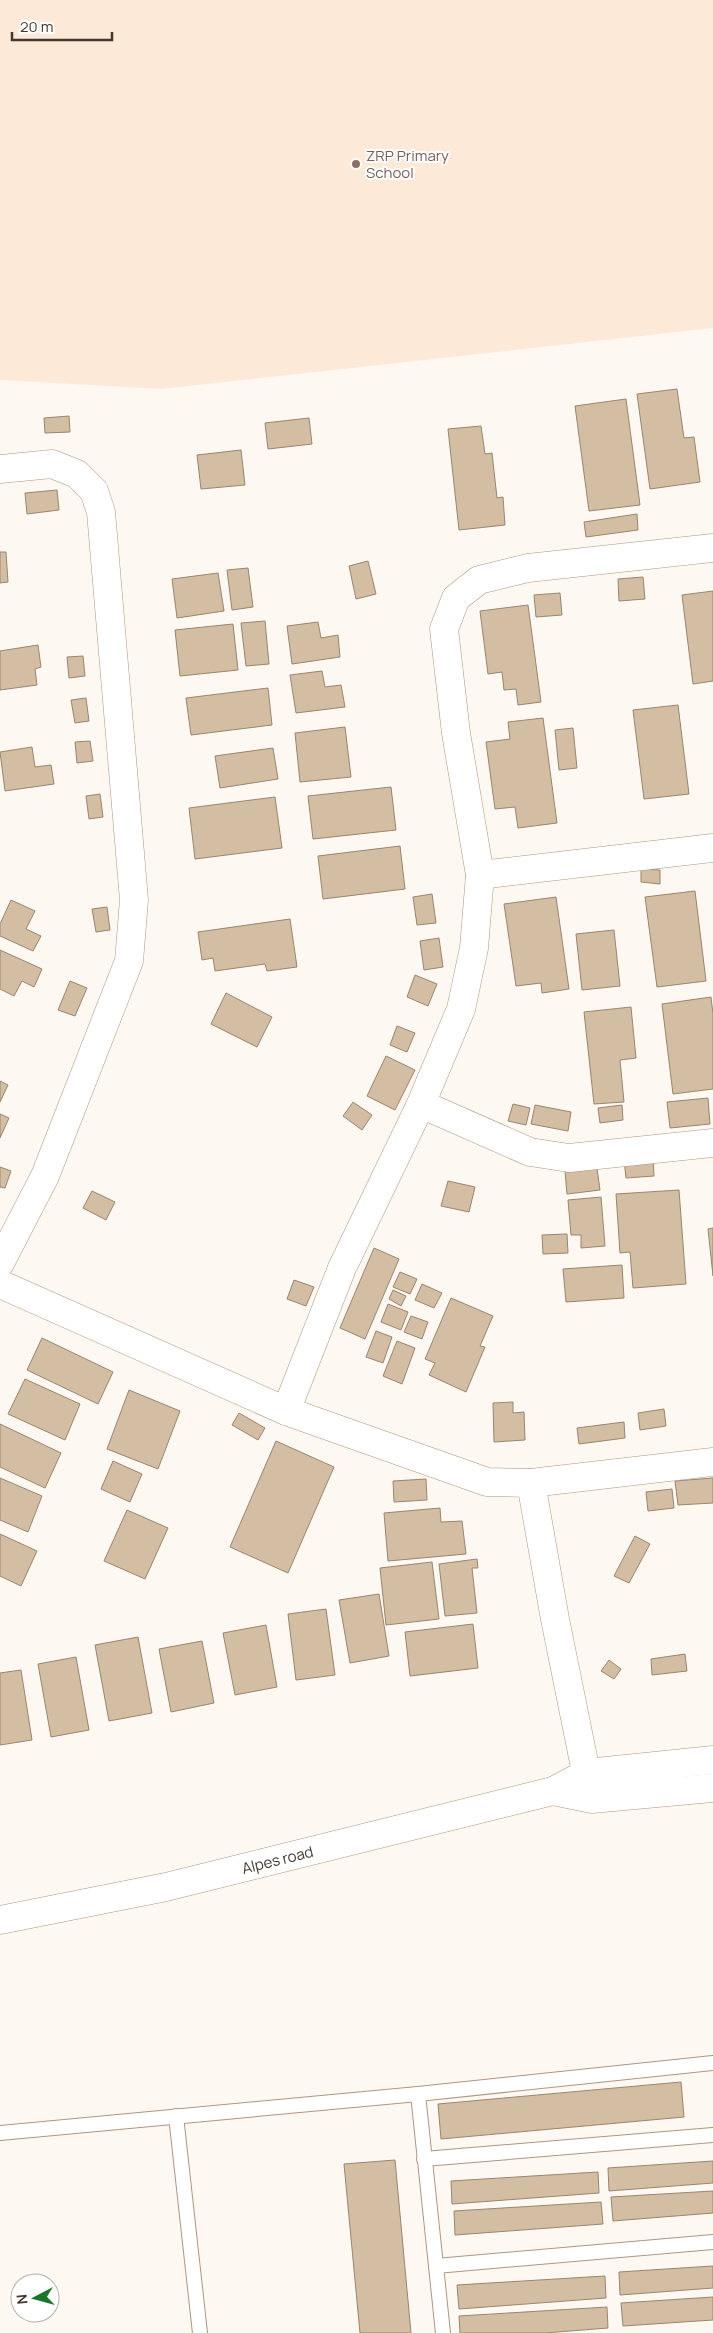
<svg xmlns="http://www.w3.org/2000/svg" width="713" height="2333" viewBox="0 0 713 2333" font-family="Manrope,sans-serif">
<style>
.built{fill:#fde9d7}
.building{fill:#d4bea3;stroke:#99856c}
.lines{fill:none;stroke-linecap:round;stroke-linejoin:round}
.lane-casing{stroke:#af967f;stroke-width:16}
.street-casing{stroke:#af967f;stroke-width:29}
.secondary-casing{stroke:#af967f;stroke-width:29}
.lane{stroke:#fff;stroke-width:14}
.street{stroke:#fff;stroke-width:28}
.secondary{stroke:#fff;stroke-width:28}
.education-dot{fill:#8d6e63;stroke:#fff;stroke-width:2}
.labels{text-anchor:middle;dominant-baseline:central;stroke-width:4;stroke-linejoin:round;paint-order:stroke}
.education-label{font-size:15px;fill:#785e54;stroke:#fff;text-anchor:start}
.street-label{font-size:15px;fill:#42382e;stroke:#fff}
</style>
<rect width="100%" height="100%" fill="#fef8f3"/>
<path class="built" d="M0,0H713V328L161,389L0,380Z"/>
<g class="building">
<path d="M677,389L684,438L694,437L700,482L650,489L637,394Z"/>
<path d="M626,399L640,505L589,511L575,406Z"/>
<path d="M69,416L70,432L45,433L44,418Z"/>
<path d="M309,418L312,444L268,449L265,423Z"/>
<path d="M481,426L485,454L492,453L497,498L503,497L505,525L459,530L448,429Z"/>
<path d="M241,450L245,485L201,489L197,455Z"/>
<path d="M57,490L59,510L27,514L25,493Z"/>
<path d="M637,514L638,530L586,537L584,522Z"/>
<path d="M0,552H6L8,582L0,583Z"/>
<path d="M368,561L376,594L356,599L349,566Z"/>
<path d="M248,568L253,607L232,610L227,570Z"/>
<path d="M218,573L224,611L177,618L172,579Z"/>
<path d="M643,577L645,599L619,601L618,579Z"/>
<path d="M713,591V681L693,684L682,595Z"/>
<path d="M560,593L562,615L536,617L534,595Z"/>
<path d="M528,605L541,702L518,705L516,689L504,690L502,672L488,674L480,611Z"/>
<path d="M265,621L269,664L246,666L241,623Z"/>
<path d="M318,622L321,638L338,635L340,657L292,664L287,626Z"/>
<path d="M233,624L238,670L180,676L175,630Z"/>
<path d="M38,645L41,667L35,669L37,685L0,690V651Z"/>
<path d="M83,656L85,676L69,678L67,657Z"/>
<path d="M322,671L325,687L341,685L345,707L296,713L290,675Z"/>
<path d="M268,688L272,725L191,735L186,698Z"/>
<path d="M86,698L89,721L75,723L71,700Z"/>
<path d="M678,705L689,794L644,799L633,710Z"/>
<path d="M543,718L557,823L518,828L515,807L495,809L486,742L510,739L508,722Z"/>
<path d="M345,727L351,777L300,782L295,733Z"/>
<path d="M573,728L577,768L559,770L555,730Z"/>
<path d="M90,741L93,761L77,763L75,742Z"/>
<path d="M32,747L35,767L51,765L54,784L5,791L0,752Z"/>
<path d="M273,748L278,779L220,788L215,756Z"/>
<path d="M391,787L396,830L313,839L308,796Z"/>
<path d="M100,794L103,817L89,819L86,796Z"/>
<path d="M275,797L282,848L195,859L189,808Z"/>
<path d="M400,846L405,889L323,899L318,856Z"/>
<path d="M641,869L660,870V884L641,882Z"/>
<path d="M695,891L706,981L657,987L645,897Z"/>
<path d="M432,894L436,923L417,925L413,897Z"/>
<path d="M556,897L569,989L542,993L541,983L516,986L504,904Z"/>
<path d="M11,900L35,911L26,929L41,936L33,951L0,936V924Z"/>
<path d="M107,907L110,930L96,932L92,909Z"/>
<path d="M290,919L297,967L267,971L265,964L215,971L213,958L202,960L198,932Z"/>
<path d="M614,930L620,986L582,990L576,934Z"/>
<path d="M439,938L443,967L424,970L420,941Z"/>
<path d="M0,950L42,969L34,987L22,981L14,996L0,989Z"/>
<path d="M415,975L437,984L428,1006L407,997Z"/>
<path d="M70,981L87,988L75,1016L58,1010Z"/>
<path d="M226,993L272,1017L257,1047L211,1024Z"/>
<path d="M711,997L713,1014V1089L673,1094L662,1004Z"/>
<path d="M631,1007L636,1058L620,1060L624,1102L594,1104L584,1012Z"/>
<path d="M397,1026L415,1033L407,1052L390,1045Z"/>
<path d="M386,1056L415,1070L395,1110L367,1096Z"/>
<path d="M0,1081L8,1085L0,1102Z"/>
<path d="M708,1098L710,1124L670,1128L667,1102Z"/>
<path d="M353,1102L372,1115L362,1130L343,1116Z"/>
<path d="M513,1104L530,1108L526,1125L508,1121Z"/>
<path d="M535,1105L571,1112L568,1131L531,1124Z"/>
<path d="M622,1105L623,1120L600,1123L598,1108Z"/>
<path d="M0,1114L9,1118L0,1138Z"/>
<path d="M653,1158L654,1176L626,1178L624,1160Z"/>
<path d="M0,1167L11,1171L5,1188L0,1187Z"/>
<path d="M597,1168L600,1190L567,1194L565,1171Z"/>
<path d="M448,1181L475,1187L469,1212L441,1206Z"/>
<path d="M679,1190L686,1284L633,1288L630,1252L620,1253L616,1194Z"/>
<path d="M92,1191L115,1202L106,1220L83,1208Z"/>
<path d="M601,1197L605,1246L581,1248V1235H571L568,1200Z"/>
<path d="M713,1228V1276L708,1229Z"/>
<path d="M567,1234L568,1253L543,1254L542,1235Z"/>
<path d="M374,1248L399,1259L365,1339L340,1328Z"/>
<path d="M622,1265L624,1298L566,1302L563,1269Z"/>
<path d="M400,1272L417,1279L410,1294L393,1287Z"/>
<path d="M294,1280L314,1287L306,1306L287,1299Z"/>
<path d="M422,1284L442,1293L434,1308L415,1300Z"/>
<path d="M393,1290L406,1296L401,1306L389,1299Z"/>
<path d="M451,1298L493,1316L480,1346L485,1347L466,1392L429,1375L435,1363L425,1359Z"/>
<path d="M388,1304L408,1312L401,1330L381,1322Z"/>
<path d="M411,1316L428,1322L422,1339L404,1332Z"/>
<path d="M376,1331L392,1337L383,1363L366,1357Z"/>
<path d="M42,1338L113,1372L98,1404L27,1370Z"/>
<path d="M397,1341L415,1348L402,1384L383,1376Z"/>
<path d="M25,1379L80,1404L65,1440L8,1414Z"/>
<path d="M129,1390L180,1411L158,1469L107,1449Z"/>
<path d="M513,1402V1413L524,1412L525,1440L494,1442L493,1403Z"/>
<path d="M664,1409L666,1426L640,1430L638,1413Z"/>
<path d="M239,1413L265,1428L258,1440L232,1425Z"/>
<path d="M624,1422L625,1438L579,1444L577,1428Z"/>
<path d="M0,1424L61,1453L45,1488L0,1467Z"/>
<path d="M276,1441L334,1467L288,1573L230,1547Z"/>
<path d="M113,1461L142,1474L130,1502L101,1489Z"/>
<path d="M0,1478L42,1496L28,1532L0,1520Z"/>
<path d="M713,1478V1503L678,1505L675,1481Z"/>
<path d="M426,1479L427,1500L394,1502L393,1481Z"/>
<path d="M672,1489L674,1508L648,1511L646,1492Z"/>
<path d="M440,1508L441,1522L462,1521L466,1554L388,1561L384,1513Z"/>
<path d="M127,1510L168,1528L145,1579L104,1561Z"/>
<path d="M0,1534L37,1551L21,1586L0,1576Z"/>
<path d="M635,1536L650,1544L629,1583L614,1576Z"/>
<path d="M477,1559L478,1568H472L477,1613L445,1616L439,1564Z"/>
<path d="M432,1562L439,1619L386,1625L380,1568Z"/>
<path d="M379,1594L389,1656L350,1663L339,1600Z"/>
<path d="M326,1609L335,1675L296,1680L288,1614Z"/>
<path d="M473,1624L478,1668L410,1676L405,1632Z"/>
<path d="M266,1625L277,1687L235,1695L223,1633Z"/>
<path d="M138,1637L152,1713L109,1721L95,1645Z"/>
<path d="M202,1641L214,1703L171,1712L159,1649Z"/>
<path d="M685,1654L687,1671L652,1675L651,1659Z"/>
<path d="M76,1657L89,1730L51,1737L38,1664Z"/>
<path d="M609,1660L621,1669L614,1679L601,1671Z"/>
<path d="M21,1670L32,1740L0,1745V1673Z"/>
<path d="M681,2082L684,2117L441,2139L438,2104Z"/>
<path d="M395,2160L411,2333H360L344,2164Z"/>
<path d="M713,2161V2183L609,2191L608,2168Z"/>
<path d="M598,2172L599,2193L452,2204L451,2181Z"/>
<path d="M713,2191V2213L613,2221L611,2197Z"/>
<path d="M601,2202L603,2224L455,2235L454,2211Z"/>
<path d="M713,2266V2288L620,2295L619,2272Z"/>
<path d="M605,2276L606,2298L459,2309L457,2285Z"/>
<path d="M713,2297V2320L623,2326L621,2303Z"/>
<path d="M607,2307L608,2328L545,2333H460L459,2316Z"/>
</g>
<g class="lines">
<defs>
<g id="lane">
<path d="M418,2094L443,2333"/>
<path d="M176,2116L200,2333"/>
<path d="M0,2133L418,2094L713,2063"/>
<path d="M424,2159L713,2135"/>
<path d="M436,2266L713,2242"/>
</g>
<g id="street">
<path d="M0,469L52,464L77,474L94,491L101,512L134,900L129,961L45,1176L0,1263"/>
<path d="M480,875L713,848"/>
<path d="M421,1104L530,1152L569,1158L713,1143"/>
<path d="M0,1284L286,1411L487,1482L531,1483L713,1462"/>
<path d="M286,1411L342,1268L421,1104L461,1009L474,948L480,875L456,733L444,629L456,598L479,580L528,568L713,548"/>
<path d="M531,1483L555,1619L591,1797"/>
</g>
<g id="secondary">
<path d="M553,1791L592,1799L713,1788"/>
<path id="s1" d="M0,1920L166,1887L553,1791L587,1773L713,1760"/>
</g>
</defs>
<use href="#lane" class="lane-casing"/>
<use href="#street" class="street-casing"/>
<use href="#secondary" class="secondary-casing"/>
<use href="#lane" class="lane"/>
<use href="#street" class="street"/>
<use href="#secondary" class="secondary"/>
</g>
<circle class="education-dot" cx="356" cy="164" r="5"/>
<g class="labels">
<g class="education-label">
<text x="366" y="155">ZRP Primary<tspan x="366" dy="17">School</tspan></text>
</g>
<g class="street-label">
<text stroke="none"><textPath href="#s1" startOffset="284">Alpes road</textPath></text>
</g>
</g>
<g transform="translate(35 2298) rotate(264)"><circle r="24" fill="#ffffff" stroke="#b3afab"/>
<path d="M0-4L9 19L0 12L-9 19Z" fill="#187728"/>
<text y="-8" font-size="14" font-weight="bold" text-anchor="middle" fill="#42382e">N</text>
</g>
<path d="M12 32v8h100v-8" fill="none" stroke="#42382e" stroke-width="2.5"/>
<text x="20" y="32" font-size="15" fill="#42382e" stroke="#ffffff" stroke-width="4" paint-order="stroke">20 m</text>
</svg>
